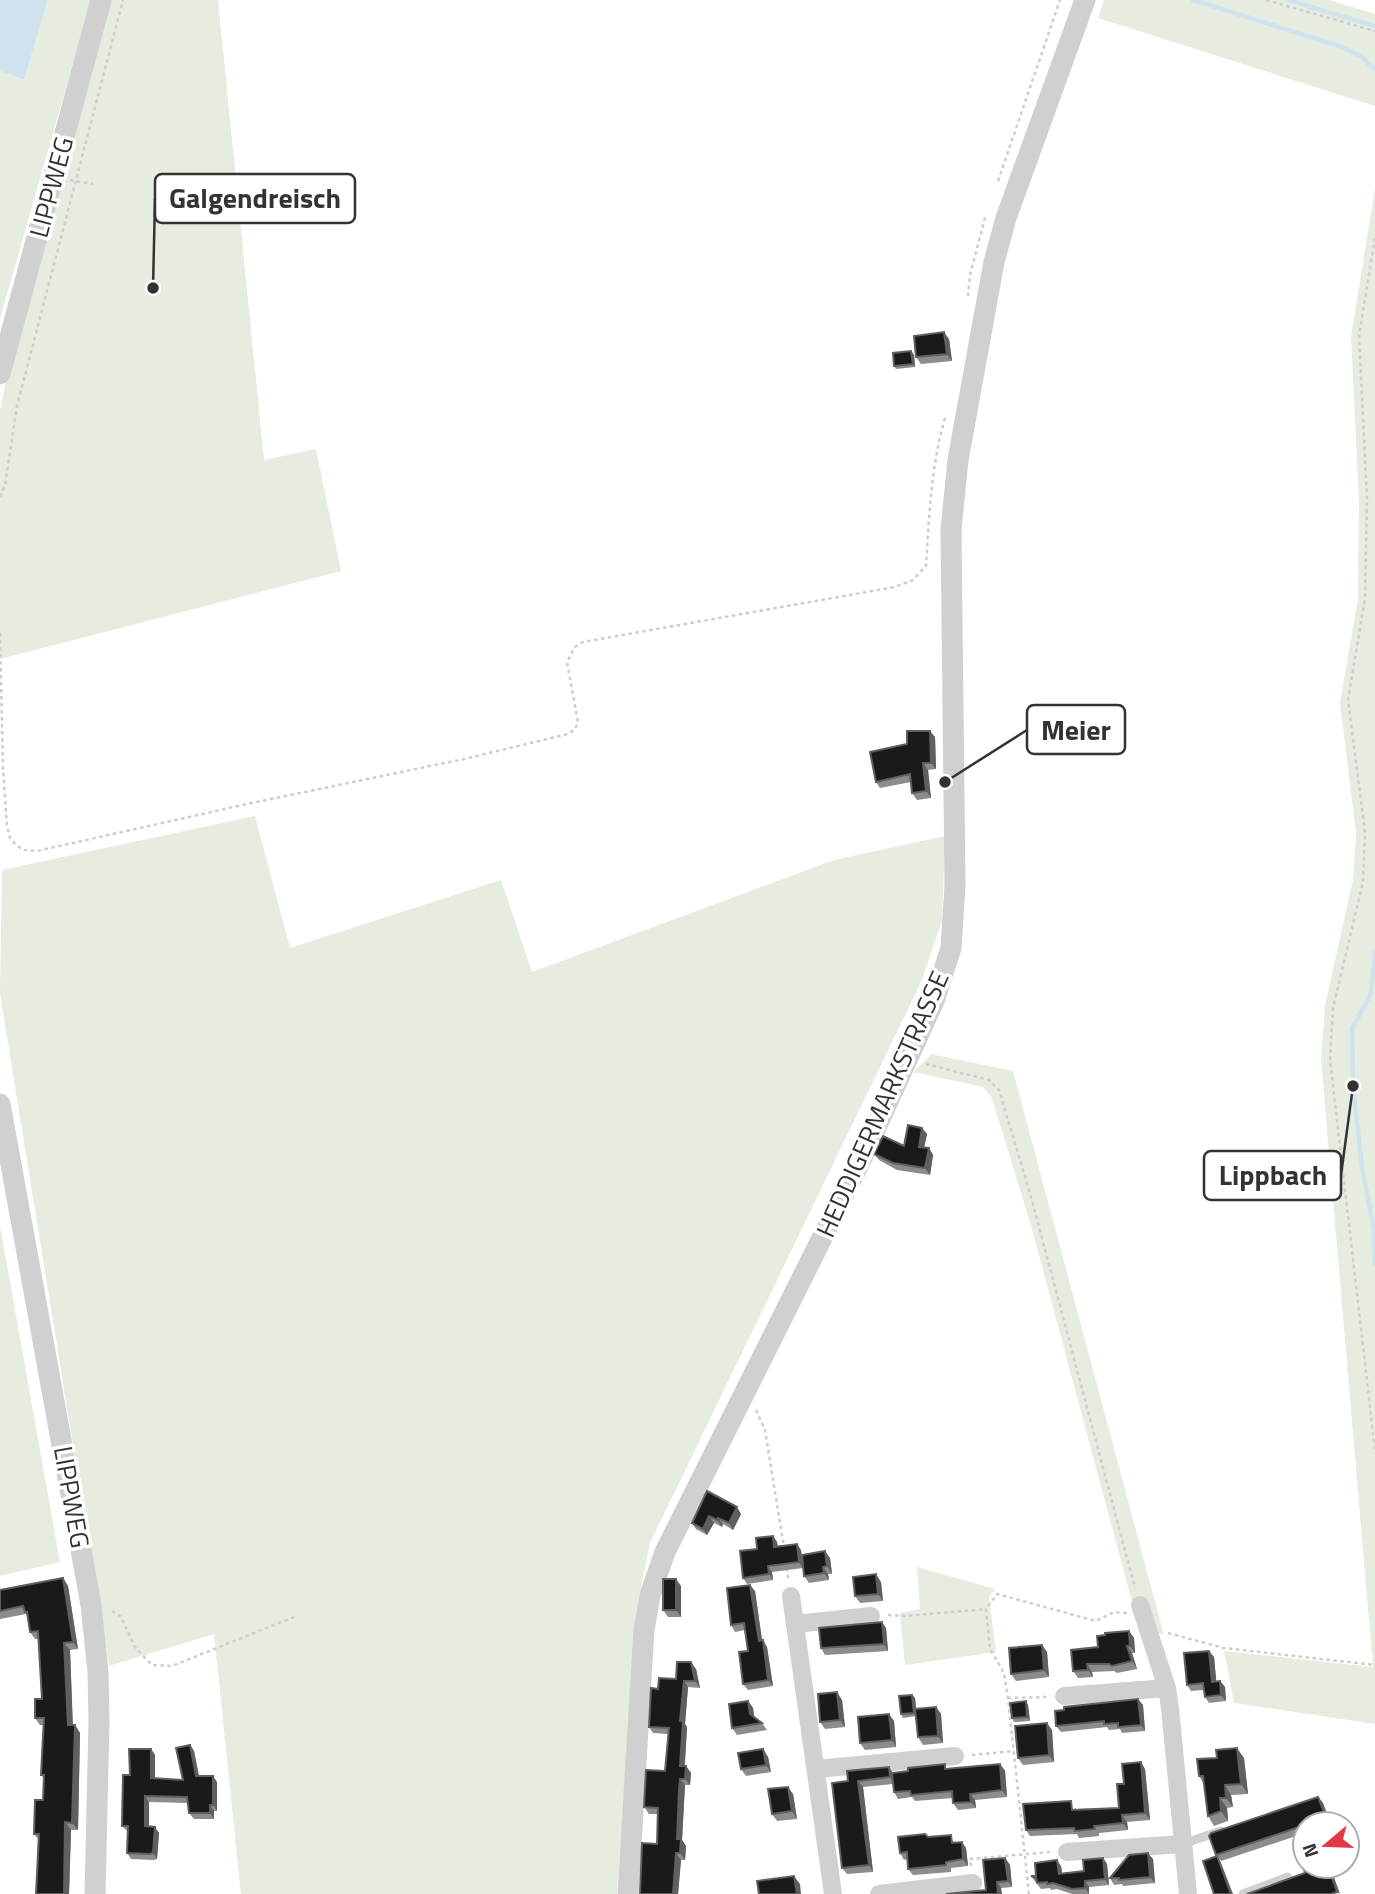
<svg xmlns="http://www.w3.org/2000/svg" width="1375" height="1894" viewBox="0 0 1375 1894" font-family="'Titillium Web',sans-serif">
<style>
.green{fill:#e6ecdf}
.water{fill:#cfe2ee}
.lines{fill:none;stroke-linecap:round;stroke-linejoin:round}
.stream{stroke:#cfe2ee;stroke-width:4.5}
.path{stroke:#cdcdcd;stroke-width:2.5;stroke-dasharray:3.5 3.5;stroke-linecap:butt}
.service{stroke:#d0d0d0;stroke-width:9}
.minor{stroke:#d0d0d0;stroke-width:18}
.tertiary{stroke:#d0d0d0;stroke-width:21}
.wall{fill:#8c8c8c}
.shaded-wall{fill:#5f5f5f}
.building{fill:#1a1a1a;stroke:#5f5f5f;stroke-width:2}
.labels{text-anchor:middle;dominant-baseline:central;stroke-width:7;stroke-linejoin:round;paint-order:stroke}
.street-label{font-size:26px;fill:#333;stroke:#fff}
.leader{fill:none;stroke:#333;stroke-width:2.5}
.callout-dot{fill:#333;stroke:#fff;stroke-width:2.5}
.callout{fill:#fff;stroke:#333;stroke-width:2.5}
.callout-label{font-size:28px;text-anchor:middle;font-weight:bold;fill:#333}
</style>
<rect width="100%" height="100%" fill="#fff"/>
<g class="green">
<path d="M48,0H91L0,319V71L24,80Z"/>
<path d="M110,0H218L264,460L316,449L341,571L0,659V411L7,375Z"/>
<path d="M1104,0H1329L1375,14V106L1098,18Z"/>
<path d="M1375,189V1724L1234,1703L1224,1651L1373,1667L1321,1059L1325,1006L1353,880L1356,833L1340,703L1358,598L1359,503L1351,336Z"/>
<path d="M255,816L290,948L501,880L532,972L834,860L945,836L942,921L921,982L650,1543L637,1606L617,1894H241L214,1634L109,1666L0,994L2,870Z"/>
<path d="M931,1054L1013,1071L1164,1635L1142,1629L1131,1598L1032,1229L992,1098L983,1087L914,1072Z"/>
<path d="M0,1226L60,1562L0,1576Z"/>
<path d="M917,1567L995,1589L989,1597L996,1652L905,1665L900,1613L920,1609Z"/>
</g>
<path class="water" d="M0,0H48L24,80L0,71Z"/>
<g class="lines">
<g class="stream">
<path d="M1193,0L1339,46L1360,56L1375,69"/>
<path d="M1288,0L1375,26"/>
<path d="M1375,952L1371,993L1352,1029L1353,1086L1362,1167L1374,1230L1375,1265"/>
</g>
<g class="path">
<path d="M1266,0L1375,31"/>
<path d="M70,180L93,184"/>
<path d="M998,181L1060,0"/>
<path d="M1375,238L1359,336L1367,499L1365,598L1348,700L1365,832L1363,882L1333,1008L1330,1060L1375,1450"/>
<path d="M968,296L970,275L986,214"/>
<path d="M0,497L5,485L17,406L123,0"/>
<path d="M0,633L3,769L7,826L10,838L16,845L23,850L37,851L247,804L464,759L568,734L575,729L578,722L567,662L575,647L583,642L895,587L913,580L926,566C929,517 931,466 945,418"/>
<path d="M926,1064L989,1080L999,1090L1030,1193L1135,1588"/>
<path d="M756,1410L765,1430L784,1547"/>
<path d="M787,1568L789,1582"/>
<path d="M112,1611L121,1617L135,1647L152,1665L172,1666L294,1617"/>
<path d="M888,1615L905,1616L986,1609"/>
<path d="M1168,1633L1224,1648L1375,1665"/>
<path d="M1008,1698L1047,1697"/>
<path d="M972,1755L1014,1751"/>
<path d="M971,1866L970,1859L1050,1852"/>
<path d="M1029,1894L1008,1698L1004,1673L990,1649L986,1609L997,1594L1096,1621L1114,1612L1127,1613"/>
</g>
<g class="service">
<path d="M1182,1844L1221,1831"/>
<path d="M1243,1894L1288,1877"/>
</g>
<g class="minor">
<path d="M791,1596L833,1894"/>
<path d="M1140,1605L1167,1688L1170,1708L1188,1894"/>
<path d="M795,1624L871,1616"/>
<path d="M1064,1696L1167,1688"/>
<path d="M816,1769L955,1756"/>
<path d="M1067,1852L1182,1844"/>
<path d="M879,1894L973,1883"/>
</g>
<g class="tertiary">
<path d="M0,374L101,0"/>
<path d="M0,1104L91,1605L98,1672L99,1721L95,1894"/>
<path d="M628,1894L644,1630L650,1595L665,1552L860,1162L934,1001L951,948L955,885L951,529L958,460L994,262L1006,218L1085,0"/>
</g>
</g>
<g class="wall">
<path d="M949,339L952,361L921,364L916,357Z"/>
<path d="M911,351L914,355L915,367L896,369L894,366Z"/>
<path d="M935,737L936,769L928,770L931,798L917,800L912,793L911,782L880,788L876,782Z"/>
<path d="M922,1128L927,1134L924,1147L929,1148L933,1155L930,1175L897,1170L879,1160L874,1154L904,1146Z"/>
<path d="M707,1491L741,1514L733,1530L723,1524L722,1527L714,1523L707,1535L696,1529L692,1523Z"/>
<path d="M773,1536L777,1542L778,1547L801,1550L803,1568L772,1572L773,1580L747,1584L743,1578L757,1549Z"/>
<path d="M830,1558L832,1574H828L829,1580L809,1583L804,1576Z"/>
<path d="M63,1578L68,1586L78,1649L70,1650L73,1725H75L80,1733L78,1830H71L69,1894H36L38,1839L34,1834L43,1800L44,1778L41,1775L43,1725H40L35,1718L42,1699L39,1639H35L30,1632L28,1617L26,1614L0,1619V1590Z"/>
<path d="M881,1582L883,1601L860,1603L855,1596Z"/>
<path d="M681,1586V1617H668L663,1610Z"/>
<path d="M755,1591L762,1640L767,1647L773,1686L748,1690L743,1684L748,1651L745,1630L735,1632L731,1625Z"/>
<path d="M886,1628L888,1651L825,1655L821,1648Z"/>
<path d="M1129,1631L1134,1638L1135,1653H1132L1137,1669L1117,1673L1114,1671L1092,1672L1093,1677L1078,1678L1073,1671L1098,1647Z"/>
<path d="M1042,1645L1047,1652L1049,1677L1016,1681L1011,1674Z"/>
<path d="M1209,1651L1214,1657L1216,1681H1220L1225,1687L1226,1701L1209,1703L1205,1697L1204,1690L1191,1691L1187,1685Z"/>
<path d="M696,1669L700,1688L688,1687L685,1724L687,1727L685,1766H686L691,1773L690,1785H685L682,1840L686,1846L685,1860H681L678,1894H640L657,1844L658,1814H649L644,1807L665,1771L668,1734L653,1733L649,1727L658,1689Z"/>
<path d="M912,1695L915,1698L916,1709L936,1707L941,1714L943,1743L923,1745L918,1737L916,1716L903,1718L901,1714Z"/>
<path d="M842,1700L845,1727L825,1729L820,1722Z"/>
<path d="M748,1701L753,1708L754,1717L762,1723L767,1730L737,1735L732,1728Z"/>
<path d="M1028,1705L1030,1721L1014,1722L1012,1718Z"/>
<path d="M1143,1705L1145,1731L1122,1733L1120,1729L1109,1730L1107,1727L1061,1732L1056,1726Z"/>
<path d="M894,1721L896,1747L865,1750L860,1743Z"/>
<path d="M1052,1730L1054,1762L1023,1765L1018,1758Z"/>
<path d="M190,1745L194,1751L199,1776L217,1782V1811H214V1819H194L189,1813L188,1803L149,1802V1826L159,1833L157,1859L154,1860L131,1859L127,1853L128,1832L122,1826L130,1775L151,1749L155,1755V1778L183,1780Z"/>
<path d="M763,1749L768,1757L771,1772L746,1776L741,1769Z"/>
<path d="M1244,1758L1248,1794L1231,1795L1233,1807L1227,1808L1228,1821L1214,1826L1208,1816L1204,1784L1199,1776Z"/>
<path d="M1000,1764L1005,1771L1007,1797L975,1800L976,1808L958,1810L953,1803V1798L915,1801L912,1797L898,1799L894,1792L893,1784L863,1787L873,1872L847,1874L842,1868L848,1781L893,1773Z"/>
<path d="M1145,1769L1150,1820L1127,1822L1128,1830L1099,1833V1836L1079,1838L1077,1834L1030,1836L1026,1830L1076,1808V1809L1119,1808L1124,1784Z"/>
<path d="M793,1794L797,1819L777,1821L772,1814Z"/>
<path d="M1318,1797L1323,1803L1305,1824V1838L1302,1834L1221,1861L1216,1855Z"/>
<path d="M928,1837L956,1842L966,1848L968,1866L951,1868V1872L913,1875L908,1869V1859L904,1860L900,1853Z"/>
<path d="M1005,1858L1010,1865L1012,1887L1001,1888L1002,1894H946L986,1890Z"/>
<path d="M1103,1858L1107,1864L1109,1885L1089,1887V1894H1072L1057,1889L1051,1890L1050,1888L1041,1889L1031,1876H1036L1061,1866L1062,1873L1084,1871Z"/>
<path d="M1153,1859L1155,1883L1123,1886L1122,1884L1114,1885L1110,1878Z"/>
</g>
<g class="shaded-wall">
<path d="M944,332L949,339L952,361L947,354Z"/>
<path d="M911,351L914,355L915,367L913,364Z"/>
<path d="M930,731L935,737L936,769L931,763Z"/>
<path d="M923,763L928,770L931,798L926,791Z"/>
<path d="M922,1128L927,1134L923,1153L919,1147Z"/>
<path d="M929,1148L933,1155L930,1175L925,1168Z"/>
<path d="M737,1507L741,1514L733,1530L729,1523Z"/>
<path d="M709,1516L714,1523L707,1535L703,1529Z"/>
<path d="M718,1518L723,1524L722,1527L717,1520Z"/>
<path d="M773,1536L777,1542L779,1553L774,1547Z"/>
<path d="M797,1544L801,1550L803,1568L799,1562Z"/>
<path d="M825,1551L830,1558L832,1574L827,1566Z"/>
<path d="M768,1566L772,1572L773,1580L769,1574Z"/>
<path d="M823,1567L828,1574L829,1580L824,1573Z"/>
<path d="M876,1574L881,1582L883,1601L878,1594Z"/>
<path d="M63,1578L68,1586L78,1649L73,1642Z"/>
<path d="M676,1579L681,1586V1617L676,1610Z"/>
<path d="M750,1585L755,1591L763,1647L759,1641Z"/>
<path d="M882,1622L886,1628L888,1651L884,1644Z"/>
<path d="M1129,1631L1134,1638L1135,1653L1130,1646Z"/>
<path d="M763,1640L767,1647L773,1686L768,1680Z"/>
<path d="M64,1643L70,1650L73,1733L68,1725Z"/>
<path d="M1042,1645L1047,1652L1049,1677L1044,1670Z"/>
<path d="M1127,1646L1132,1653L1137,1669L1132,1661Z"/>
<path d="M1209,1651L1214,1657L1217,1688L1212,1682Z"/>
<path d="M691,1662L696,1669L700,1688L695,1681Z"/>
<path d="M1087,1664L1092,1672L1093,1677L1088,1670Z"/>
<path d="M684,1681L688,1687L685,1724L687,1727L684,1772L680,1766V1721Z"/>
<path d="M1220,1681L1225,1687L1226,1701L1221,1695Z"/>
<path d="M837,1692L842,1700L845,1727L840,1720Z"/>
<path d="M912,1695L915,1698L917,1716L914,1713Z"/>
<path d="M1138,1699L1143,1705L1145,1731L1141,1725Z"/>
<path d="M748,1701L753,1708L755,1721L750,1714Z"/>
<path d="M1026,1701L1028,1705L1030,1721L1027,1717Z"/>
<path d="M936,1707L941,1714L943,1743L938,1736Z"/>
<path d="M889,1714L894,1721L896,1747L892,1740Z"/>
<path d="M1047,1723L1052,1730L1054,1762L1049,1755Z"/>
<path d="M75,1725L80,1733L78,1830L72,1823Z"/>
<path d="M190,1745L194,1751L200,1782L196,1776Z"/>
<path d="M1237,1748L1244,1758L1248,1794L1241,1784Z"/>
<path d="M151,1749L155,1755V1784L151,1778Z"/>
<path d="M763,1749L768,1757L771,1772L766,1765Z"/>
<path d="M1141,1762L1145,1769L1150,1820L1145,1813Z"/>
<path d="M1000,1764L1005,1771L1007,1797L1002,1790Z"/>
<path d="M686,1766L691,1773L690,1785L685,1779Z"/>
<path d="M889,1767L893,1773L894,1784L890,1777Z"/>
<path d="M213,1776L217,1782V1811L213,1805Z"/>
<path d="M680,1779L685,1785L682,1840L686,1846L685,1860L680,1853L677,1839Z"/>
<path d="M858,1781L863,1787L873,1872L869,1865Z"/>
<path d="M1225,1785L1231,1795L1233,1807L1226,1798Z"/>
<path d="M788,1787L793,1794L797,1819L792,1811Z"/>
<path d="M970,1794L975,1800L976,1808L971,1802Z"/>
<path d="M145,1796L149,1802V1832L145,1826Z"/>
<path d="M1318,1797L1323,1803L1331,1824H1329Z"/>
<path d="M1220,1798L1227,1808L1228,1821L1221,1811Z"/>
<path d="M210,1805L214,1811V1819L210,1813Z"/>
<path d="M1122,1815L1127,1822L1128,1830L1123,1823Z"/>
<path d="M65,1822L71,1830L69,1894H64Z"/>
<path d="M155,1827L159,1833L157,1859L153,1853Z"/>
<path d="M962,1842L966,1848L968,1866L963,1859Z"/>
<path d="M676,1853L681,1860L678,1894H673Z"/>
<path d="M1148,1853L1153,1859L1155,1883L1150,1877Z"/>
<path d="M1217,1856L1221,1863L1233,1894H1231Z"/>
<path d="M1005,1858L1010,1865L1012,1887L1008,1881Z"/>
<path d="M1103,1858L1107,1864L1109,1885L1105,1879Z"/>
<path d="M1057,1860L1061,1866L1063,1880L1059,1874Z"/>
<path d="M1328,1866H1330L1340,1894L1337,1892Z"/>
<path d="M794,1876L800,1884L801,1894H797Z"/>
<path d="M1085,1881L1089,1887V1894L1085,1888Z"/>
<path d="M997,1882L1001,1888L1002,1894H998Z"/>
</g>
<g class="building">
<path d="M944,332L947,354L916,357L914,336Z"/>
<path d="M911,351L913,364L894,366L893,353Z"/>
<path d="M907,731H930L931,763H923L926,791L912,793L910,774L876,782L870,752L907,744Z"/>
<path d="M908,1125L922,1128L919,1147L929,1148L925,1168L893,1163L874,1154L883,1136L904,1146Z"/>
<path d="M707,1491L737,1507L729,1523L718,1518L717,1520L709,1516L703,1529L692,1523Z"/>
<path d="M773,1536L774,1547L797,1544L799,1562L768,1566L769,1574L743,1578L740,1551L757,1549L756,1538Z"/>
<path d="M825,1551L827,1566L823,1567L824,1573L804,1576L802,1555Z"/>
<path d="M876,1574L878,1594L855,1596L853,1577Z"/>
<path d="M63,1578L73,1642L64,1643L68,1725H75L72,1823L65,1822L64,1894H36L39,1834H34L35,1800H43L44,1775H41L44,1718H35V1699H42L38,1631L30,1632L27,1612H25L23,1606L0,1611V1590Z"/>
<rect x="663" y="1579" width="13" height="31"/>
<path d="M750,1585L759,1641L763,1640L768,1680L743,1684L739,1652L748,1651L744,1623L731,1625L727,1588Z"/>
<path d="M882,1622L884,1644L821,1648L819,1628Z"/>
<path d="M1129,1631L1130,1646H1127L1132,1661L1112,1666L1109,1664H1087L1088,1670L1073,1671L1071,1650L1098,1647L1097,1636L1105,1635V1633Z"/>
<path d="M1042,1645L1044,1670L1011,1674L1009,1648Z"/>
<path d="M1209,1651L1212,1682L1220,1681L1221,1695L1205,1697L1203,1683L1187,1685L1184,1653Z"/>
<path d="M677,1662H691L695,1681H684L680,1721H683L680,1766H686L685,1779H680L679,1790L677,1839H681L680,1853H676L673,1894H640L642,1843L657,1844L658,1808L644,1807L646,1770L665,1771L669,1728L649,1727L651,1688L658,1689L659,1678L676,1679Z"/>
<path d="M837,1692L840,1720L820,1722L818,1694Z"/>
<path d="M912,1695L914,1713L901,1714L899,1696Z"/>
<path d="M1138,1699L1141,1725L1118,1727V1723L1104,1724V1721L1056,1726L1055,1711L1064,1710V1707Z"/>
<path d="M748,1701L750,1714L762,1723L732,1728L729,1704Z"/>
<path d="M1026,1701L1027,1717L1012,1718L1010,1703Z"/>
<path d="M936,1707L938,1736L918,1737L915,1709Z"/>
<path d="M889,1714L892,1740L860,1743L858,1717Z"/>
<path d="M1047,1723L1049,1755L1018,1758L1015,1726Z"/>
<path d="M190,1745L196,1776H213V1805H210V1813H189L187,1797L145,1796V1826L155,1827L153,1853L150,1854L127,1853L128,1826H122L123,1775H130L129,1749H151V1778L183,1780L176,1748Z"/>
<path d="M1237,1748L1241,1784L1225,1785L1226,1798H1220L1221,1811L1208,1816L1203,1776H1199L1197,1759L1217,1758L1216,1750Z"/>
<path d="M763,1749L766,1765L741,1769L738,1753Z"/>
<path d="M1141,1762L1145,1813L1122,1815L1123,1823L1094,1826L1095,1829L1075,1831L1074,1828L1026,1830L1023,1804L1071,1801L1072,1810L1119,1808L1117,1784H1124L1122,1764Z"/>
<path d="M945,1764V1769L1000,1764L1002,1790L970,1794L971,1802L953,1803L952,1791L911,1795L910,1791L894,1792L892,1773L908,1771V1768Z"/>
<path d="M889,1767L890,1777L858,1781L869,1865L842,1868L832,1783L848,1781L847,1771Z"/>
<path d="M788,1787L792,1811L772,1814L768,1789Z"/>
<path d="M1318,1797L1329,1824H1305V1832L1301,1833L1299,1827L1216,1855L1209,1836L1211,1833Z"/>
<path d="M925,1834L928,1837L951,1835L952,1843L962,1842L963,1859L946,1862V1865L908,1869L907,1852L900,1853L898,1837Z"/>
<path d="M1148,1853L1150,1877L1119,1880V1878H1110L1129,1855Z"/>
<path d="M1217,1856L1231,1894H1214L1203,1861Z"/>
<path d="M1005,1858L1008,1881L997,1882L998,1894H946L986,1890L983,1860Z"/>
<path d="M1103,1858L1105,1879L1085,1881V1888L1072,1889L1053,1883L1047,1884V1882L1037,1883L1036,1878L1031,1876H1036L1035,1863L1057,1860L1059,1874L1084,1871L1083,1860Z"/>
<path d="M1305,1859V1866H1328L1337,1892L1331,1894H1247L1305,1873L1301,1860Z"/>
<path d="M794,1876L797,1894H759L757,1881Z"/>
</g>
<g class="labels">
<g class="street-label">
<text transform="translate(51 187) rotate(-75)">LIPPWEG</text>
<text transform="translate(882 1104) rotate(-66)">HEDDIGERMARKSTRASSE</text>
<text transform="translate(72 1497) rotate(80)">LIPPWEG</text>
</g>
</g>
<path class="leader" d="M153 288L155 199M945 782L1027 730M1353 1086L1341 1175"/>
<g class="callout-dot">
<circle cx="153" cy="288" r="7"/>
<circle cx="945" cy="782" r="7"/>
<circle cx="1353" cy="1086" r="7"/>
</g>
<g class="callout">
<rect x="155" y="174" width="200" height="49" rx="7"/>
<rect x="1027" y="705" width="98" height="49" rx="7"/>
<rect x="1204" y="1151" width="137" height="49" rx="7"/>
</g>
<g class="callout-label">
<text x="255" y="208">Galgendreisch</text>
<text x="1076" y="740">Meier</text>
<text x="1273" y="1185">Lippbach</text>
</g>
<g transform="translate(1326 1845) rotate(251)"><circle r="33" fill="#ffffff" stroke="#adadad" stroke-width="2"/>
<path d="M0-5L12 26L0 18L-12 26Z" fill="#e63946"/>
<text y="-10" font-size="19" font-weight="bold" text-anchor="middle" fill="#333333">N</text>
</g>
</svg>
